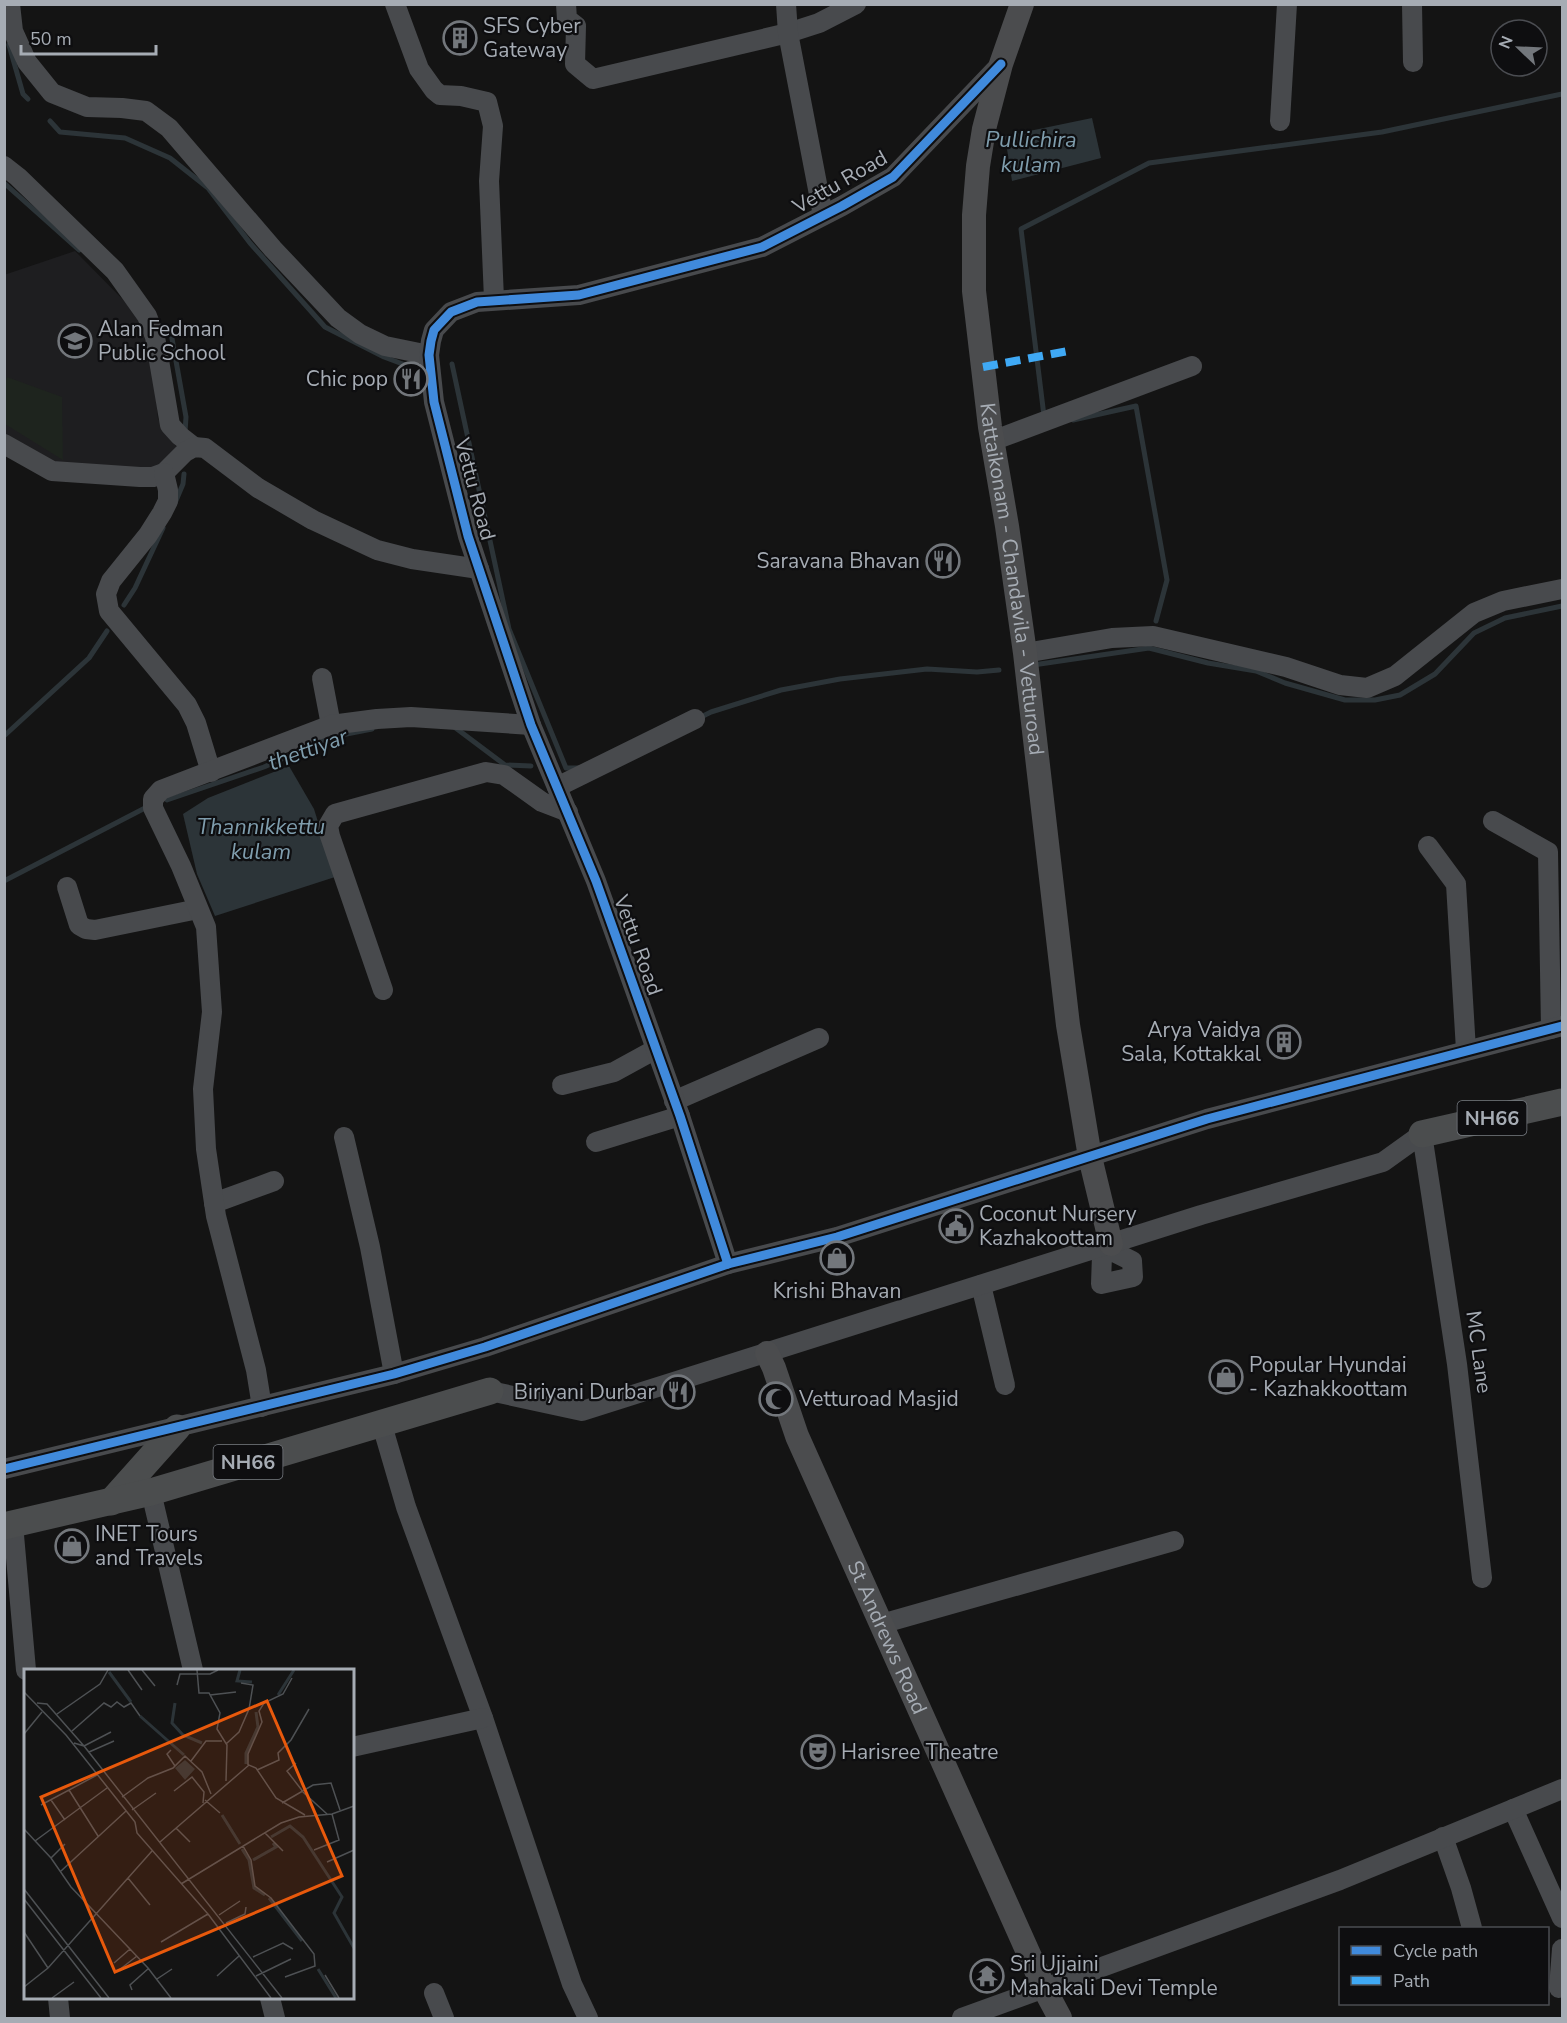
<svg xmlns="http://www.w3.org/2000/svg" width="1567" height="2023" viewBox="0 0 1567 2023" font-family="'Nunito Sans',sans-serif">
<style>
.built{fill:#1e1e20}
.green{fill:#1e241e}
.water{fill:#2c3438}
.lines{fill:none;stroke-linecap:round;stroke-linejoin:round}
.stream{stroke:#2c3438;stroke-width:5}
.minor{stroke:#484a4d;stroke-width:20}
.major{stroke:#4b4c4e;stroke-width:24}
.highway{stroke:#4b4d4e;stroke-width:27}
.quiet{stroke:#3fa9f5;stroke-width:8;stroke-dasharray:15 8;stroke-linecap:butt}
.cycleway-casing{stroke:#0e0e10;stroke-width:13}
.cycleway{stroke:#408adc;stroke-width:9}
.labels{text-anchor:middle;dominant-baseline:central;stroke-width:4.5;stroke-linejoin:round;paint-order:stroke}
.shield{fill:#0e0e10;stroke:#787d83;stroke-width:1.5}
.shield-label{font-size:20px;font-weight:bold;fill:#a6acb4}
.poi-label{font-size:21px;fill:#a6acb4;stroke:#0e0e10;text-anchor:start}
.street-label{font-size:21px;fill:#a6acb4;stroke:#0e0e10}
.water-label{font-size:22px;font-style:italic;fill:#7f9dad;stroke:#0e0e10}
.inset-river{fill:none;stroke:#2c3438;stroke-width:3}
.inset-road{fill:none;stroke:#4e5154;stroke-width:1.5}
.view{fill:#e8590c;fill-opacity:0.15;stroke:#e8590c;stroke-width:3}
.inset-edge{fill:none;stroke:#a6acb4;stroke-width:3}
</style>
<rect width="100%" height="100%" fill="#141414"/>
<path class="built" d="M75,251L138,315L153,367L158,419L178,449L155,467L69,471L5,436L4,275Z"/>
<path class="green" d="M7,377L62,397L63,460L5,424V384Z"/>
<g class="water">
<path d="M1092,118L1101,158L1012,181L1005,136Z"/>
<path d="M289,766L314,809L335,877L215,916L197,874L183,814L208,798Z"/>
</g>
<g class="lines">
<g class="stream">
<path d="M9,45L23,94L28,99"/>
<path d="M50,121L60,132L125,138L170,158L208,188L250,243L325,327L384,357L408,366"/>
<path d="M4,183L79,250"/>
<path d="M171,333L186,417L185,432"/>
<path d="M452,364L509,629L566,768H581"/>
<path d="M1044,416L1021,229L1149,163L1382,132L1562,94"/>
<path d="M1073,420L1136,406L1167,580L1156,621"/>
<path d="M175,503L183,484L184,474"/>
<path d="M124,605L135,588L163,528"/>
<path d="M1033,665L1149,648L1208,663L1256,671L1285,683L1345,700H1375L1400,695L1435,674L1474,633L1505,618L1562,606"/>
<path d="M699,718L711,712L781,690L840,679L927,669L977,672L999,670"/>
<path d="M453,726L505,765L531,766"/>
<path d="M4,736L89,658L107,631"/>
<path d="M167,800L264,767L331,737L372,729"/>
<path d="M4,881L145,808"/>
</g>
<g class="minor">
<path d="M10,4L13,31L27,62L52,93L87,107L122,108L146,111L169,128L273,249L338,318L360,334L385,346L429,355"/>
<path d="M395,4L419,69L434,90L440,95L461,96L487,102L493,126L489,181L494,299"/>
<path d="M566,4L567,19L576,26L575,64L593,79L788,33L819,23L856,4"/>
<path d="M786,4L788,33L823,215"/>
<path d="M1412,4L1413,62"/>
<path d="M1280,121L1287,4"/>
<path d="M4,166L18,177L115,271L147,316L155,337L170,425L180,436L194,447"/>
<path d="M992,441L1192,366"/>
<path d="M4,444L52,471L140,477H153L164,473L185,452L194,447L205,448L258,488L313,520L377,550L412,559L479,569"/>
<path d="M164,473L168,490V501L162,513L148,535L111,581L106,594L109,611L187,705L196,723L211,772"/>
<path d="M1025,653L1112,638L1153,636L1286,667L1340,685L1367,688L1395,676L1474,613L1503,601L1562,589"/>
<path d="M322,678L331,725"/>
<path d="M557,787L695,719"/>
<path d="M1493,821L1548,852L1551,1029"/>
<path d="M1428,846L1456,884L1466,1050"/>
<path d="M67,887L79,925L86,929L95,930L198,909"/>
<path d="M383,990L330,836L328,826L335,814L486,772L504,775L542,802L568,812"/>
<path d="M562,1085L614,1072L656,1049"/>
<path d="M674,1101L819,1038"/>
<path d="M344,1137L370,1247L394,1374"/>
<path d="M596,1142L680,1116"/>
<path d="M214,1203L274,1181"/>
<path d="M1111,1244L1112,1251L1102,1255L1101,1284L1133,1277L1132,1261L1112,1251"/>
<path d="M728,1264L680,1116L596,881L531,725L468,536L434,402L429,355L431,341L434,330L451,312L477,302L579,295L762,247L842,206L893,177L1001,64"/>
<path d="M981,1285L1005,1385"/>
<path d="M490,1391L582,1411L1201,1215L1383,1162L1422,1134L1457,1364L1482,1578"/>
<path d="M262,1407L256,1370L216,1216L206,1149L203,1089L212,1012L206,927L181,866L153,808V799L161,790L331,725L377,719L411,717L531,725"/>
<path d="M382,1425L406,1507L483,1718L572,1984L588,2018"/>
<path d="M4,1469L394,1374L485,1347L728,1264L837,1237L1207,1119L1562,1026"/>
<path d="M151,1492L193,1670"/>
<path d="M13,1524L26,1670"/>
<path d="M881,1624L1174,1541"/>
<path d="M352,1747L483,1718"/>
<path d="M1513,1809L1562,1918"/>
<path d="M1443,1837L1461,1888L1472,1928"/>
<path d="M1559,1988L1562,1949"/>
<path d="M434,1993L444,2018"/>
<path d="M58,1998L60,2018"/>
<path d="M270,1998L275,2018"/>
<path d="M962,2018L1340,1880L1562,1789"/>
</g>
<g class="major">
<path id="s1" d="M1022,4L1001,64L984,129L978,166L974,215V291L990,427L1007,526L1025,653L1068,1025L1090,1157L1111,1244"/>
<path id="s2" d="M767,1353L774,1368L797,1436L1044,1988L1060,2018"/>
</g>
<g class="highway">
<path d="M1422,1134L1562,1102"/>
<path d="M111,1502L177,1428"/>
<path d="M4,1526L151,1492L490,1391"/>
</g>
<path class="quiet" d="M983,367L1068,351"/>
<defs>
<g id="cycleway">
<path d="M728,1264L680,1116L596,881L531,725L468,536L434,402L429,355L431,341L434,330L451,312L477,302L579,295L762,247L842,206L893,177L1001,64"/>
<path d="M4,1469L394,1374L485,1347L728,1264L837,1237L1207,1119L1562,1026"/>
</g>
</defs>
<use href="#cycleway" class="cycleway-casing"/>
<use href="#cycleway" class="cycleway"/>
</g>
<defs>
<symbol id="building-ring" viewBox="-11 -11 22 22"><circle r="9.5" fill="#0e0e10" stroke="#73777c" stroke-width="1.5"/><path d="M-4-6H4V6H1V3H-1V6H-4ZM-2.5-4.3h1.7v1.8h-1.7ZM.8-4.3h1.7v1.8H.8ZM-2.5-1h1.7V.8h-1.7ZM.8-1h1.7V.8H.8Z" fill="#73777c"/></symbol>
<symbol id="school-ring" viewBox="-11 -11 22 22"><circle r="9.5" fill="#0e0e10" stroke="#73777c" stroke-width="1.5"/><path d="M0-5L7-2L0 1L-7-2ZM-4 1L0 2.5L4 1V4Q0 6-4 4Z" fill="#73777c"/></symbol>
<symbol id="restaurant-ring" viewBox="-11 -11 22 22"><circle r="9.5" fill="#0e0e10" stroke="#73777c" stroke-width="1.5"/><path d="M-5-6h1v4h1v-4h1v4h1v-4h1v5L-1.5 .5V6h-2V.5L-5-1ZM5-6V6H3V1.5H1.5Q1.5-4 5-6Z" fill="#73777c"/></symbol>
<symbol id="civic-ring" viewBox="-11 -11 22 22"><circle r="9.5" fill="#0e0e10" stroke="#73777c" stroke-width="1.5"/><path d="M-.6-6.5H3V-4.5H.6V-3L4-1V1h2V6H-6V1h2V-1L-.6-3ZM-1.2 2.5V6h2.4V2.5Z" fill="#73777c"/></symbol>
<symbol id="shop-ring" viewBox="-11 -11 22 22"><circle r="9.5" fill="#0e0e10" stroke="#73777c" stroke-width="1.5"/><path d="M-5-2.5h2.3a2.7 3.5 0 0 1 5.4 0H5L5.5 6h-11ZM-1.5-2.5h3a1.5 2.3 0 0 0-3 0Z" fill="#73777c"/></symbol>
<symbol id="mosque-ring" viewBox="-11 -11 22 22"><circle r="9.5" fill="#0e0e10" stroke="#73777c" stroke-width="1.5"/><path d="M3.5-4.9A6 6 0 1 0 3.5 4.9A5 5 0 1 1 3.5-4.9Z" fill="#73777c"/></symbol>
<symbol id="theatre-ring" viewBox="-11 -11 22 22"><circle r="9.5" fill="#0e0e10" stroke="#73777c" stroke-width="1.5"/><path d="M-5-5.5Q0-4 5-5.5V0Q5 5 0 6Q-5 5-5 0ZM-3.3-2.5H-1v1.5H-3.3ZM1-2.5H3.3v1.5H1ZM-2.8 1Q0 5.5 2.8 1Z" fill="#73777c"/></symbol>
<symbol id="temple-ring" viewBox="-11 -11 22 22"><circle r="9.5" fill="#0e0e10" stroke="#73777c" stroke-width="1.5"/><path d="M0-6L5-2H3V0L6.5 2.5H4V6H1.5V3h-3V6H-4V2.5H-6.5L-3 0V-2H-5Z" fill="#73777c"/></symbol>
</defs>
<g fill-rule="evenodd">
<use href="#building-ring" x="441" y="19" width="38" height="38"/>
<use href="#school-ring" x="56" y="322" width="38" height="38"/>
<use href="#restaurant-ring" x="392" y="360" width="38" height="38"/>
<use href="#restaurant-ring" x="924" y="542" width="38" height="38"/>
<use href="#building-ring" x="1265" y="1023" width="38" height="38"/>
<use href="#civic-ring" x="937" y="1207" width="38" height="38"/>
<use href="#shop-ring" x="818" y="1239" width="38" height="38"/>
<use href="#shop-ring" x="1207" y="1358" width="38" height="38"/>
<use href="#restaurant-ring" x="659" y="1373" width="38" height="38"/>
<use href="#mosque-ring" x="757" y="1380" width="38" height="38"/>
<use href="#shop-ring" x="53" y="1527" width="38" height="38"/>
<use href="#theatre-ring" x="799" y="1733" width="38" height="38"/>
<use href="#temple-ring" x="968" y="1957" width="38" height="38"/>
</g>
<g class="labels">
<g class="shield">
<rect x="1457.5" y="1101" width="69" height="34" rx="4.5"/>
<rect x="213.5" y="1445" width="69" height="34" rx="4.5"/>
</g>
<g class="shield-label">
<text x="1492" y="1118">NH66</text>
<text x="248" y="1462">NH66</text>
</g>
<g class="poi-label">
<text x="483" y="26">SFS Cyber<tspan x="483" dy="24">Gateway</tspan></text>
<text x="98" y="329">Alan Fedman<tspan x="98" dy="24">Public School</tspan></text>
<text x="388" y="379" text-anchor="end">Chic pop</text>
<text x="920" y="561" text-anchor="end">Saravana Bhavan</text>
<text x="1261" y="1030" text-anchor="end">Arya Vaidya<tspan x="1261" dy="24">Sala, Kottakkal</tspan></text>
<text x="979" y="1214">Coconut Nursery<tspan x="979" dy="24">Kazhakoottam</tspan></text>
<text x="837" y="1291" text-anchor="middle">Krishi Bhavan</text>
<text x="1249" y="1365">Popular Hyundai<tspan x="1249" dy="24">- Kazhakkoottam</tspan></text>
<text x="655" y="1392" text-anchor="end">Biriyani Durbar</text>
<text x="799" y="1399">Vetturoad Masjid</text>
<text x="95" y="1534">INET Tours<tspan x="95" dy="24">and Travels</tspan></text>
<text x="841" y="1752">Harisree Theatre</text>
<text x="1010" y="1964">Sri Ujjaini<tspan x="1010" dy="24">Mahakali Devi Temple</tspan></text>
</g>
<g class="street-label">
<text transform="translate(840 182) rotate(-30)">Vettu Road</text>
<text transform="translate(475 489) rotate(75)">Vettu Road</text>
<text stroke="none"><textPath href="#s1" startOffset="584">Kattaikonam - Chandavila - Vetturoad</textPath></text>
<text transform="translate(638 945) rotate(70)">Vettu Road</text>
<text transform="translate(1479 1352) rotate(82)">MC Lane</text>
<text stroke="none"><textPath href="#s2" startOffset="309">St Andrews Road</textPath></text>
</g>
<g class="water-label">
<text x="1031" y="140">Pullichira<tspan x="1031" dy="25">kulam</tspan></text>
<text transform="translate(308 750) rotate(-20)">thettiyar</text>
<text x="261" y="827">Thannikkettu<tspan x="261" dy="25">kulam</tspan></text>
</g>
</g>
<g transform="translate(24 1669)">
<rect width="330" height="330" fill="#141414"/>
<path d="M161,91L171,100L161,111L151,99Z" fill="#2c3438"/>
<path class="inset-river" d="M216,1L213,12L228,13M85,3L107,33M254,26L270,1M151,34L148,54L159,66L178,74M116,47L160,86M222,95V84L234,58L232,43M198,146L216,175M247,168L266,157L279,168L318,228L310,244L330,279M218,180L225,191L230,219L241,226M229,191L252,178L249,174M245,229L278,272M294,300L312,329"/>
<path class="inset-road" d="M104,1L118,21M118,1L131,17M173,1L175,24H185L196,44L193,60L203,76L202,112M153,16L156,5H186L194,1M0,23L42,66L111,153M186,26L212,23M13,34L23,35L60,77L87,63M33,45L76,15L84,1M48,62L80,34L87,38L93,33L100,38L107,34L116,47M0,65L18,43M50,74L60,77L258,329M202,75L215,63L225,40L229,16L217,14M147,81L143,85L151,97M65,83L90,72M167,92L182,72H198M272,94L263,102L280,124L303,145M224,96V85L238,53L235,42L240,34L259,25L268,9M233,101L255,91L254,84L267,71L285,40M45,121L74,167M150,122L168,108L180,123L179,134M98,128L124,109L149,99L161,87L178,103L187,125M27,131L41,151M181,131L196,144M258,134L289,116L307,114L316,141M17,136L73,106M108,141L132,124M111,153L113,164L184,245L137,273M152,159L166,173M0,160L27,189L47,218L124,299L147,329M241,164L259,182M11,172L83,119M136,173L225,96L232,99L252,129L281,146M219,177L227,191L231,217L247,229L290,285L291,297L261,308M290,181L315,171L308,145M27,189L41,175M303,193L330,181M37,202L102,142M104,209L126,236M157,215L257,154L275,148L308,145L330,137M0,220L85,329M0,230L77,329M184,245L247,329M195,246L216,232M202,254L221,245L222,238M0,263L24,299M229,288L259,274L269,280M90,294L106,280M95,301L113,287M301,306L315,329M193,307L215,287M232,307L267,290M133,310L148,300M0,318L24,299L128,182M108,321L106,316L125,299M28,329L50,313"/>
<path class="view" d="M243,32L318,207L91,303L17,128Z"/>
<rect width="330" height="330" class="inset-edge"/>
</g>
<rect width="1567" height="2023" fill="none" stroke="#a6acb4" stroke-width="12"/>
<rect x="1339" y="1927" width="210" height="78" fill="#0e0e10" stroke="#4b4d52" stroke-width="1.5"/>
<rect x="1351" y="1946" width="30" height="9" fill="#408adc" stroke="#4b4d52" stroke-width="1.5"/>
<text x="1393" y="1957" font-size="18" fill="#a6acb4">Cycle path</text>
<rect x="1351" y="1976" width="30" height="9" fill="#3fa9f5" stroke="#4b4d52" stroke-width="1.5"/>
<text x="1393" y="1987" font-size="18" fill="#a6acb4">Path</text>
<g transform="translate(1519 48) rotate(293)"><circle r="28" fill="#0e0e10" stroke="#4b4d52" stroke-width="1.5"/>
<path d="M0-4.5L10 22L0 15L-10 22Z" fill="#73777c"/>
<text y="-9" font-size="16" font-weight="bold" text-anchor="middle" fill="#a6acb4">N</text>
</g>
<path d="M21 45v9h135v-9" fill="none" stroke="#a6acb4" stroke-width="3"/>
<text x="30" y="45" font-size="18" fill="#a6acb4" stroke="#0e0e10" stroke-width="4.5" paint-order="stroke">50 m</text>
</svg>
